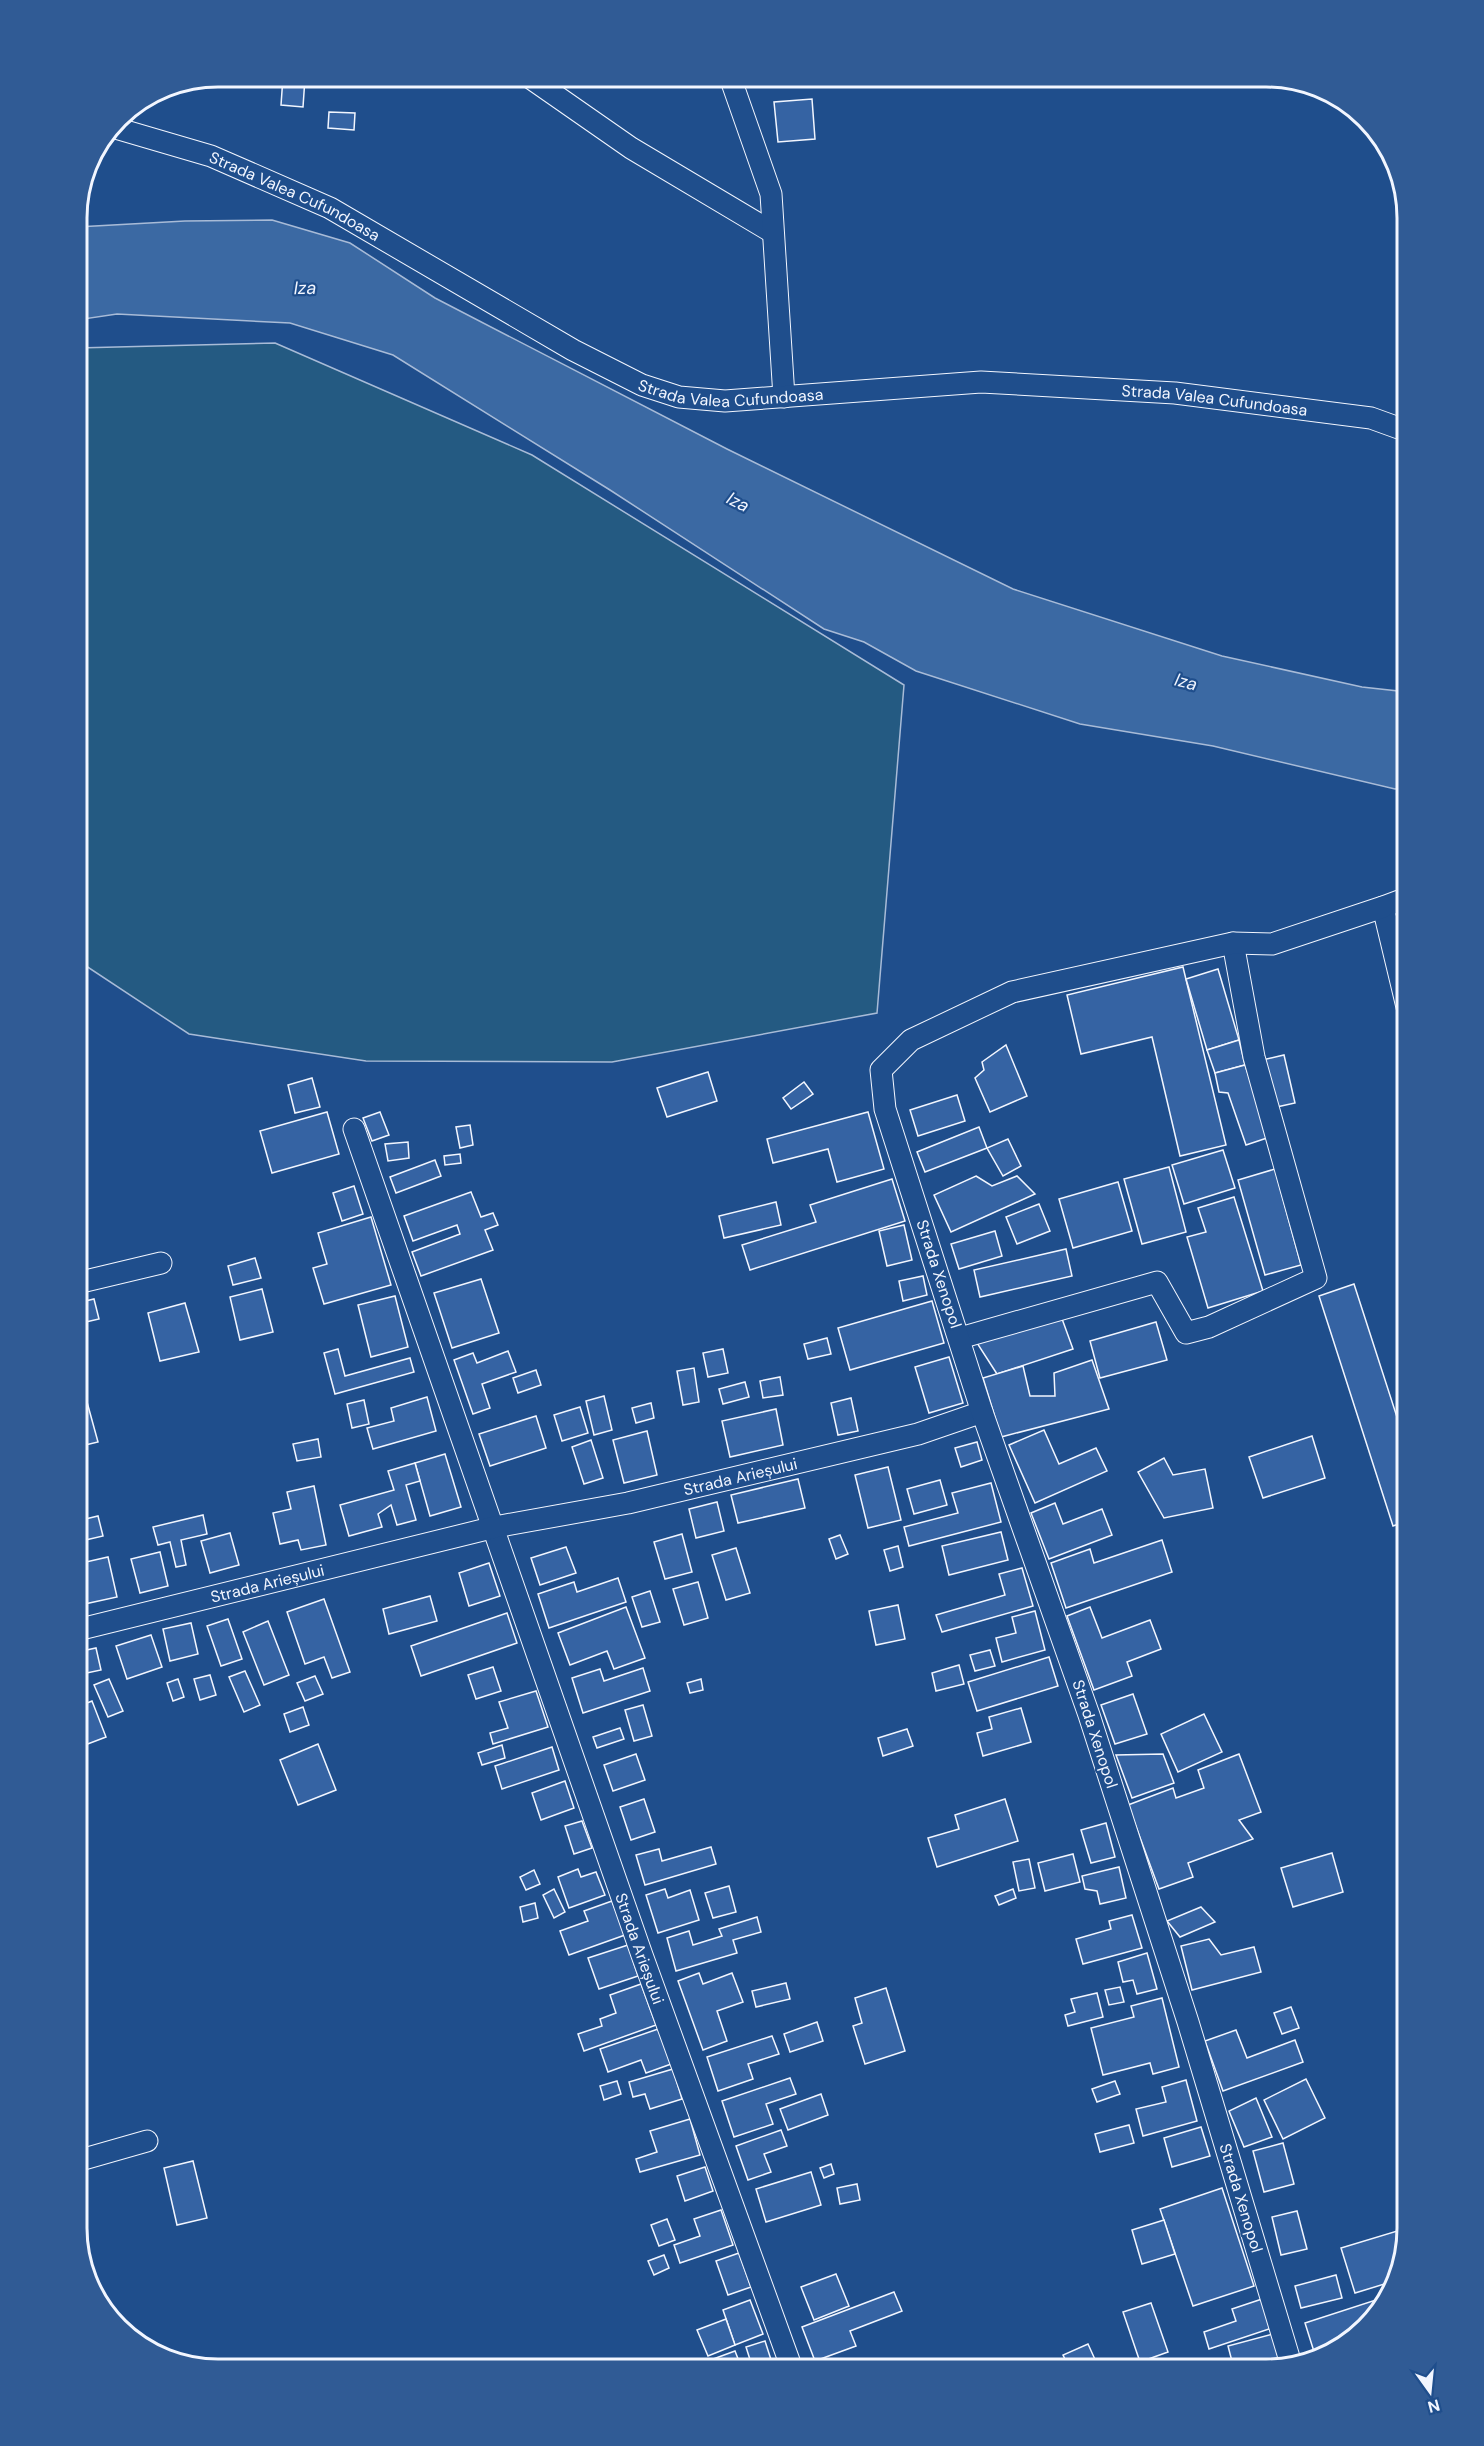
<svg xmlns="http://www.w3.org/2000/svg" width="1484" height="2446" viewBox="0 0 1484 2446" font-family="'DM Sans',sans-serif">
<style>
.green{fill:#245a82;stroke:#a8bbd7;stroke-width:1.5}
.water{fill:#3b69a3;stroke:#a8bbd7;stroke-width:1.5}
.building{fill:#3563a3;stroke:#f2f6ff;stroke-width:1.5}
.lines{fill:none;stroke-linecap:round;stroke-linejoin:round}
.street-casing{stroke:#f2f6ff;stroke-width:23}
.street{stroke:#1f4e8c;stroke-width:21}
.labels{text-anchor:middle;dominant-baseline:central;stroke-width:4.5;stroke-linejoin:round;paint-order:stroke}
.street-label{font-size:16px;fill:#f2f6ff;stroke:#1f4e8c}
.water-label{font-size:18px;font-style:italic;fill:#f2f6ff;stroke:#1f4e8c}
.rim{fill:none;stroke:#f2f6ff;stroke-width:3}
</style>
<rect width="100%" height="100%" fill="#1f4e8c"/>
<path class="green" d="M275,343L532,455L904,685L877,1013L612,1062L366,1061L189,1034L77,960V348Z"/>
<path class="water" d="M272,220L350,243L435,298L727,449L1013,589L1222,656L1362,687L1407,692V787L1395,789L1213,746L1080,724L916,671L864,642L824,629L610,490L393,355L290,323L117,314L77,320V227L185,221Z"/>
<g class="building">
<path d="M283,77L305,78L303,107L281,105Z"/>
<path d="M324,77H362V80L324,78Z"/>
<path d="M203,80V86L166,87Z"/>
<path d="M812,99L815,139L778,142L774,102Z"/>
<path d="M329,112L355,113L354,130L328,128Z"/>
<path d="M1183,967L1226,1145L1180,1156L1152,1037L1081,1054L1067,995Z"/>
<path d="M1218,969L1239,1040L1207,1050L1186,979Z"/>
<path d="M77,1001L87,1028L77,1032Z"/>
<path d="M1239,1040L1245,1065L1215,1073L1207,1050Z"/>
<path d="M1006,1045L1027,1096L990,1112L975,1078L984,1070L982,1062Z"/>
<path d="M1284,1055L1295,1103L1272,1108L1262,1060Z"/>
<path d="M1245,1065L1270,1137L1246,1145L1228,1093L1219,1092L1215,1073Z"/>
<path d="M708,1072L717,1101L667,1117L657,1088Z"/>
<path d="M312,1078L320,1107L295,1113L288,1085Z"/>
<path d="M804,1082L813,1094L791,1109L783,1098Z"/>
<path d="M957,1095L965,1121L918,1136L910,1110Z"/>
<path d="M327,1112L339,1154L272,1173L260,1131Z"/>
<path d="M380,1112L389,1135L372,1141L363,1118Z"/>
<path d="M868,1112L884,1169L837,1182L828,1149L773,1163L767,1139Z"/>
<path d="M470,1125L473,1145L460,1148L456,1127Z"/>
<path d="M979,1127L987,1148L925,1172L917,1152Z"/>
<path d="M1008,1139L1021,1166L1003,1176L987,1148Z"/>
<path d="M408,1142L409,1158L388,1161L385,1144Z"/>
<path d="M1223,1150L1235,1188L1184,1204L1172,1165Z"/>
<path d="M460,1154L461,1163L445,1165L444,1156Z"/>
<path d="M435,1160L441,1176L396,1193L390,1177Z"/>
<path d="M1169,1167L1186,1232L1142,1244L1124,1179Z"/>
<path d="M1275,1169L1301,1265L1265,1275L1238,1180Z"/>
<path d="M976,1176L992,1186L1017,1176L1035,1194L951,1232L934,1195Z"/>
<path d="M892,1179L905,1221L750,1270L742,1245L816,1222L810,1205Z"/>
<path d="M1118,1182L1132,1231L1073,1248L1059,1199Z"/>
<path d="M354,1186L363,1214L342,1221L333,1193Z"/>
<path d="M471,1192L481,1217L493,1213L498,1225L485,1230L493,1250L421,1276L412,1252L460,1234L457,1225L413,1241L404,1216Z"/>
<path d="M1234,1197L1263,1291L1208,1308L1187,1237L1206,1232L1198,1208Z"/>
<path d="M776,1202L781,1225L724,1238L719,1216Z"/>
<path d="M1039,1204L1050,1231L1017,1244L1006,1217Z"/>
<path d="M371,1217L391,1285L324,1304L313,1268L327,1264L318,1233Z"/>
<path d="M904,1225L912,1260L887,1266L879,1231Z"/>
<path d="M995,1231L1002,1256L959,1269L951,1244Z"/>
<path d="M1066,1249L1072,1276L980,1297L974,1270Z"/>
<path d="M255,1258L261,1278L233,1285L228,1266Z"/>
<path d="M923,1276L927,1295L903,1301L899,1281Z"/>
<path d="M481,1279L499,1333L452,1348L434,1293Z"/>
<path d="M1354,1284L1407,1448V1521L1393,1526L1319,1296Z"/>
<path d="M262,1289L273,1332L240,1340L230,1297Z"/>
<path d="M395,1296L408,1347L371,1357L358,1305Z"/>
<path d="M94,1299L99,1319L77,1324V1303Z"/>
<path d="M932,1301L944,1343L850,1370L838,1328Z"/>
<path d="M185,1303L199,1352L160,1361L148,1313Z"/>
<path d="M1061,1316L1073,1349L997,1374L977,1343Z"/>
<path d="M1156,1322L1167,1360L1100,1378L1090,1341Z"/>
<path d="M77,1330L83,1356L77,1358Z"/>
<path d="M827,1338L831,1354L808,1359L804,1344Z"/>
<path d="M338,1349L345,1376L410,1358L414,1372L335,1394L324,1353Z"/>
<path d="M723,1349L728,1373L708,1377L703,1353Z"/>
<path d="M508,1351L516,1372L482,1384L490,1408L473,1414L454,1360L473,1353L477,1363Z"/>
<path d="M949,1357L963,1403L929,1413L915,1367Z"/>
<path d="M1092,1360L1109,1409L1001,1437L983,1378L1023,1366L1030,1396H1055L1054,1373Z"/>
<path d="M694,1368L699,1402L683,1405L677,1371Z"/>
<path d="M536,1370L541,1385L518,1393L513,1378Z"/>
<path d="M780,1377L783,1395L763,1398L760,1381Z"/>
<path d="M745,1382L749,1397L723,1404L719,1389Z"/>
<path d="M604,1396L612,1430L594,1435L586,1401Z"/>
<path d="M427,1397L436,1431L373,1449L367,1428L394,1421L391,1408Z"/>
<path d="M851,1398L858,1431L838,1435L831,1403Z"/>
<path d="M364,1400L369,1424L352,1428L347,1404Z"/>
<path d="M87,1402L98,1442L77,1447V1404Z"/>
<path d="M651,1403L654,1418L636,1423L632,1408Z"/>
<path d="M580,1407L588,1433L562,1441L554,1415Z"/>
<path d="M776,1409L783,1445L730,1457L722,1421Z"/>
<path d="M536,1416L546,1448L490,1466L479,1434Z"/>
<path d="M1044,1430L1059,1464L1096,1448L1107,1471L1035,1503L1009,1445Z"/>
<path d="M647,1431L657,1475L624,1483L613,1440Z"/>
<path d="M1312,1436L1325,1478L1263,1498L1249,1457Z"/>
<path d="M318,1439L321,1457L297,1461L293,1444Z"/>
<path d="M591,1440L603,1478L584,1484L572,1447Z"/>
<path d="M977,1442L982,1460L961,1467L955,1448Z"/>
<path d="M445,1454L461,1507L430,1516L415,1463Z"/>
<path d="M1164,1458L1173,1475L1205,1469L1213,1508L1164,1518L1138,1472Z"/>
<path d="M415,1463L420,1481L406,1485L416,1520L397,1525L391,1505L378,1514L382,1527L349,1536L340,1505L394,1490L388,1471Z"/>
<path d="M888,1467L901,1520L868,1528L855,1475Z"/>
<path d="M798,1479L805,1508L738,1523L731,1495Z"/>
<path d="M940,1480L947,1505L914,1514L907,1489Z"/>
<path d="M991,1483L1001,1522L909,1546L904,1527L958,1513L952,1493Z"/>
<path d="M314,1486L326,1545L301,1550L298,1540L280,1544L273,1513L291,1509L287,1492Z"/>
<path d="M717,1502L724,1531L696,1538L689,1509Z"/>
<path d="M1055,1503L1063,1524L1102,1509L1112,1535L1049,1559L1031,1513Z"/>
<path d="M203,1515L207,1534L181,1540L186,1565L176,1567L170,1542L158,1545L153,1527Z"/>
<path d="M98,1516L103,1536L77,1542V1521Z"/>
<path d="M1001,1532L1008,1560L949,1575L942,1546Z"/>
<path d="M230,1533L239,1565L210,1573L201,1541Z"/>
<path d="M682,1534L692,1572L665,1579L654,1542Z"/>
<path d="M840,1535L848,1554L836,1559L829,1539Z"/>
<path d="M1162,1540L1172,1572L1066,1608L1051,1563L1090,1549L1094,1563Z"/>
<path d="M898,1546L903,1567L890,1571L884,1550Z"/>
<path d="M566,1547L576,1573L540,1585L531,1558Z"/>
<path d="M736,1548L750,1593L726,1600L712,1555Z"/>
<path d="M160,1552L168,1586L140,1593L131,1559Z"/>
<path d="M108,1557L117,1597L80,1605L77,1564Z"/>
<path d="M489,1563L500,1596L469,1606L459,1573Z"/>
<path d="M1022,1568L1033,1606L942,1632L936,1615L1005,1595L999,1574Z"/>
<path d="M618,1578L626,1602L549,1628L538,1594L574,1582L577,1592Z"/>
<path d="M698,1582L708,1618L684,1625L673,1589Z"/>
<path d="M650,1591L660,1622L642,1627L632,1597Z"/>
<path d="M430,1596L437,1621L389,1634L383,1609Z"/>
<path d="M324,1599L350,1672L332,1678L324,1657L305,1664L287,1612Z"/>
<path d="M898,1605L905,1639L876,1645L869,1611Z"/>
<path d="M626,1607L645,1658L614,1669L607,1651L570,1665L558,1633Z"/>
<path d="M1090,1607L1102,1638L1150,1620L1161,1649L1127,1662L1132,1676L1094,1690L1067,1616Z"/>
<path d="M1035,1611L1045,1650L1002,1662L996,1638L1016,1633L1012,1617Z"/>
<path d="M507,1613L517,1643L421,1676L411,1646Z"/>
<path d="M228,1619L242,1659L221,1666L207,1626Z"/>
<path d="M268,1621L289,1675L264,1685L243,1632Z"/>
<path d="M191,1623L198,1654L170,1661L163,1629Z"/>
<path d="M151,1635L162,1667L127,1679L116,1646Z"/>
<path d="M96,1648L101,1670L77,1675V1652Z"/>
<path d="M990,1650L995,1666L975,1671L970,1655Z"/>
<path d="M1049,1657L1058,1686L977,1711L968,1682Z"/>
<path d="M959,1665L964,1684L936,1691L932,1673Z"/>
<path d="M493,1667L501,1691L476,1699L468,1675Z"/>
<path d="M643,1668L650,1691L583,1713L572,1678L600,1669L604,1681Z"/>
<path d="M245,1671L260,1705L244,1712L229,1677Z"/>
<path d="M210,1675L216,1695L200,1700L194,1679Z"/>
<path d="M315,1676L323,1694L305,1701L297,1683Z"/>
<path d="M109,1679L123,1711L108,1717L94,1685Z"/>
<path d="M178,1679L184,1697L173,1701L167,1683Z"/>
<path d="M701,1679L703,1690L690,1693L687,1683Z"/>
<path d="M536,1691L548,1727L493,1744L490,1733L508,1728L499,1702Z"/>
<path d="M1133,1694L1147,1734L1115,1744L1101,1705Z"/>
<path d="M92,1701L106,1737L85,1745L77,1723V1707Z"/>
<path d="M643,1705L652,1736L634,1741L625,1710Z"/>
<path d="M303,1707L309,1725L290,1732L284,1714Z"/>
<path d="M1021,1708L1031,1742L983,1756L977,1733L992,1729L989,1717Z"/>
<path d="M1204,1714L1222,1752L1178,1772L1161,1734Z"/>
<path d="M620,1728L624,1739L597,1748L593,1737Z"/>
<path d="M907,1729L913,1746L883,1756L878,1738Z"/>
<path d="M318,1744L336,1790L298,1805L280,1760Z"/>
<path d="M502,1745L505,1758L482,1765L478,1753Z"/>
<path d="M552,1747L559,1770L502,1789L495,1766Z"/>
<path d="M636,1754L645,1780L613,1791L604,1765Z"/>
<path d="M1163,1754L1174,1783L1132,1798L1116,1755Z"/>
<path d="M1239,1754L1261,1812L1239,1820L1253,1839L1188,1863L1193,1877L1159,1889L1128,1805L1173,1788L1176,1798L1204,1788L1198,1770Z"/>
<path d="M565,1781L574,1808L541,1820L532,1793Z"/>
<path d="M644,1799L655,1832L631,1840L620,1807Z"/>
<path d="M1005,1799L1018,1841L937,1867L928,1838L959,1829L955,1815Z"/>
<path d="M582,1821L592,1848L574,1854L565,1826Z"/>
<path d="M1106,1823L1115,1857L1091,1863L1081,1830Z"/>
<path d="M711,1847L716,1864L645,1885L636,1855L659,1849L662,1861Z"/>
<path d="M1332,1853L1343,1892L1293,1907L1281,1868Z"/>
<path d="M1073,1854L1080,1882L1045,1891L1038,1863Z"/>
<path d="M1029,1859L1035,1888L1019,1891L1013,1862Z"/>
<path d="M1119,1867L1126,1898L1100,1904L1097,1891L1085,1889L1082,1876Z"/>
<path d="M578,1869L581,1877L596,1872L605,1895L569,1908L558,1877Z"/>
<path d="M534,1870L540,1884L526,1890L520,1877Z"/>
<path d="M729,1886L736,1912L713,1918L705,1893Z"/>
<path d="M554,1889L565,1912L554,1918L543,1895Z"/>
<path d="M665,1889L668,1898L690,1890L699,1920L658,1933L646,1895Z"/>
<path d="M1013,1889L1016,1898L999,1905L995,1896Z"/>
<path d="M612,1901L625,1935L569,1955L560,1931L588,1921L584,1911Z"/>
<path d="M535,1903L538,1918L523,1922L520,1907Z"/>
<path d="M1201,1907L1215,1922L1180,1937L1167,1921Z"/>
<path d="M1132,1915L1142,1948L1083,1964L1076,1939L1111,1929L1109,1921Z"/>
<path d="M757,1917L761,1932L733,1940L737,1953L676,1971L667,1938L689,1931L693,1945L722,1936L719,1929Z"/>
<path d="M1209,1939L1221,1955L1254,1947L1261,1972L1192,1990L1181,1946Z"/>
<path d="M628,1945L638,1976L599,1989L588,1958Z"/>
<path d="M1147,1953L1157,1989L1137,1994L1133,1980L1123,1982L1118,1962Z"/>
<path d="M699,1973L703,1984L732,1973L743,2002L717,2011L727,2041L703,2050L678,1981Z"/>
<path d="M786,1983L790,1999L756,2007L752,1991Z"/>
<path d="M641,1984L656,2025L584,2051L578,2034L602,2026L600,2019L616,2013L610,1995Z"/>
<path d="M1120,1987L1124,2002L1109,2005L1105,1990Z"/>
<path d="M886,1988L905,2051L865,2064L853,2026L862,2023L855,1998Z"/>
<path d="M1097,1993L1103,2017L1068,2026L1065,2015L1075,2012L1071,1999Z"/>
<path d="M1162,1998L1179,2067L1153,2074L1150,2063L1103,2075L1091,2028L1134,2017L1131,2006Z"/>
<path d="M1291,2007L1299,2028L1282,2034L1274,2013Z"/>
<path d="M817,2022L823,2041L790,2052L784,2034Z"/>
<path d="M661,2028L674,2063L646,2073L641,2060L608,2072L600,2049Z"/>
<path d="M1236,2030L1247,2058L1295,2040L1303,2062L1223,2091L1205,2041Z"/>
<path d="M772,2036L779,2054L748,2064L753,2079L718,2091L707,2057Z"/>
<path d="M673,2069L682,2099L650,2109L645,2094L633,2097L629,2082Z"/>
<path d="M790,2078L796,2094L766,2104L773,2124L734,2137L722,2101Z"/>
<path d="M1306,2079L1325,2118L1283,2139L1264,2100Z"/>
<path d="M1186,2080L1197,2121L1143,2136L1136,2109L1166,2102L1162,2087Z"/>
<path d="M617,2081L621,2094L604,2100L600,2086Z"/>
<path d="M1115,2081L1120,2094L1097,2102L1092,2089Z"/>
<path d="M821,2094L828,2115L788,2130L780,2109Z"/>
<path d="M1256,2098L1272,2137L1244,2147L1229,2111Z"/>
<path d="M690,2119L700,2155L640,2172L636,2159L657,2152L650,2131Z"/>
<path d="M1129,2125L1134,2143L1100,2152L1095,2134Z"/>
<path d="M1201,2127L1210,2156L1172,2167L1164,2138Z"/>
<path d="M781,2130L787,2146L764,2154L771,2172L748,2180L736,2146Z"/>
<path d="M1283,2143L1294,2184L1264,2192L1253,2151Z"/>
<path d="M193,2161L207,2218L177,2225L164,2168Z"/>
<path d="M831,2164L834,2174L824,2178L820,2168Z"/>
<path d="M705,2167L713,2191L685,2201L677,2176Z"/>
<path d="M811,2172L821,2205L766,2222L756,2189Z"/>
<path d="M857,2184L860,2200L840,2204L837,2188Z"/>
<path d="M1222,2188L1254,2286L1193,2306L1160,2209Z"/>
<path d="M721,2210L733,2245L680,2263L674,2245L700,2236L694,2219Z"/>
<path d="M1297,2211L1307,2249L1281,2255L1272,2217Z"/>
<path d="M667,2219L675,2240L659,2246L651,2225Z"/>
<path d="M1164,2220L1175,2254L1142,2264L1132,2230Z"/>
<path d="M1407,2228L1391,2282L1355,2293L1341,2248Z"/>
<path d="M739,2253L751,2287L728,2295L716,2261Z"/>
<path d="M664,2255L669,2268L654,2275L648,2261Z"/>
<path d="M836,2274L849,2306L814,2320L801,2287Z"/>
<path d="M1336,2275L1342,2298L1301,2308L1295,2286Z"/>
<path d="M894,2292L902,2311L850,2331L856,2346L815,2361L802,2327Z"/>
<path d="M1385,2297L1384,2306L1328,2355L1316,2358L1305,2323Z"/>
<path d="M1262,2299L1272,2328L1209,2349L1204,2332L1236,2321L1232,2309Z"/>
<path d="M750,2300L763,2334L735,2345L723,2310Z"/>
<path d="M1151,2303L1168,2352L1140,2362L1123,2312Z"/>
<path d="M726,2319L735,2345L708,2356L697,2330Z"/>
<path d="M1273,2334L1281,2366L1266,2370L1234,2369L1228,2346Z"/>
<path d="M765,2341L774,2369H753L746,2347Z"/>
<path d="M1088,2344L1098,2366L1091,2369H1070L1063,2355Z"/>
<path d="M735,2351L742,2369H699L697,2365Z"/>
<path d="M913,2363L915,2369H892Z"/>
</g>
<g class="lines">
<defs>
<g id="street">
<path d="M529,77L631,148L772,232"/>
<path d="M730,77L771,194L784,397"/>
<path id="s1" d="M112,127L211,156L330,208L573,350L642,385L679,397L725,401L981,382L1175,393L1371,418L1407,431"/>
<path d="M1407,1007L1383,907L1407,898"/>
<path id="s2" d="M354,1129L642,1955L792,2369"/>
<path d="M77,1283L161,1263"/>
<path d="M960,1338L1157,1282L1186,1333L1209,1327L1316,1278L1254,1057L1233,943"/>
<path id="s3" d="M77,1630L495,1527L628,1503L918,1434L982,1412"/>
<path d="M77,2161L147,2141"/>
<path d="M1291,2364L1188,2022L1089,1715L982,1412L885,1109L881,1070L911,1040L1012,992L1233,943L1272,944L1383,907"/>
</g>
</defs>
<use href="#street" class="street-casing"/>
<use href="#street" class="street"/>
</g>
<g class="labels">
<g class="street-label">
<text stroke="none"><textPath href="#s1" startOffset="196">Strada Valea Cufundoasa</textPath></text>
<text stroke="none"><textPath href="#s1" startOffset="682">Strada Valea Cufundoasa</textPath></text>
<text stroke="none"><textPath href="#s1" startOffset="1168">Strada Valea Cufundoasa</textPath></text>
<text transform="translate(939 1274) rotate(72)">Strada Xenopol</text>
<text stroke="none"><textPath href="#s3" startOffset="681">Strada Arieșului</textPath></text>
<text stroke="none"><textPath href="#s3" startOffset="196">Strada Arieșului</textPath></text>
<text transform="translate(1095 1734) rotate(72)">Strada Xenopol</text>
<text stroke="none"><textPath href="#s2" startOffset="868">Strada Arieșului</textPath></text>
<text transform="translate(1241 2198) rotate(73)">Strada Xenopol</text>
</g>
<g class="water-label">
<text transform="translate(305 288) rotate(-1)">Iza</text>
<text transform="translate(738 502) rotate(27)">Iza</text>
<text transform="translate(1186 682) rotate(14)">Iza</text>
</g>
</g>
<path d="M0 0H1484V2446H0ZM218 87H1266A131 131 0 0 1 1397 218V2228A131 131 0 0 1 1266 2359H218A131 131 0 0 1 87 2228V218A131 131 0 0 1 218 87Z" fill="#305b95" fill-rule="evenodd"/>
<path class="rim" d="M218 87H1266A131 131 0 0 1 1397 218V2228A131 131 0 0 1 1266 2359H218A131 131 0 0 1 87 2228V218A131 131 0 0 1 218 87Z"/>
<g transform="translate(1430 2392) rotate(165)" stroke="#1f4e8c" stroke-width="4.5" paint-order="stroke">
<path d="M0-4.5L10 22L0 15L-10 22Z" fill="#f2f6ff"/>
<text y="-9" font-size="16" font-weight="bold" text-anchor="middle" fill="#f2f6ff">N</text>
</g>
</svg>
